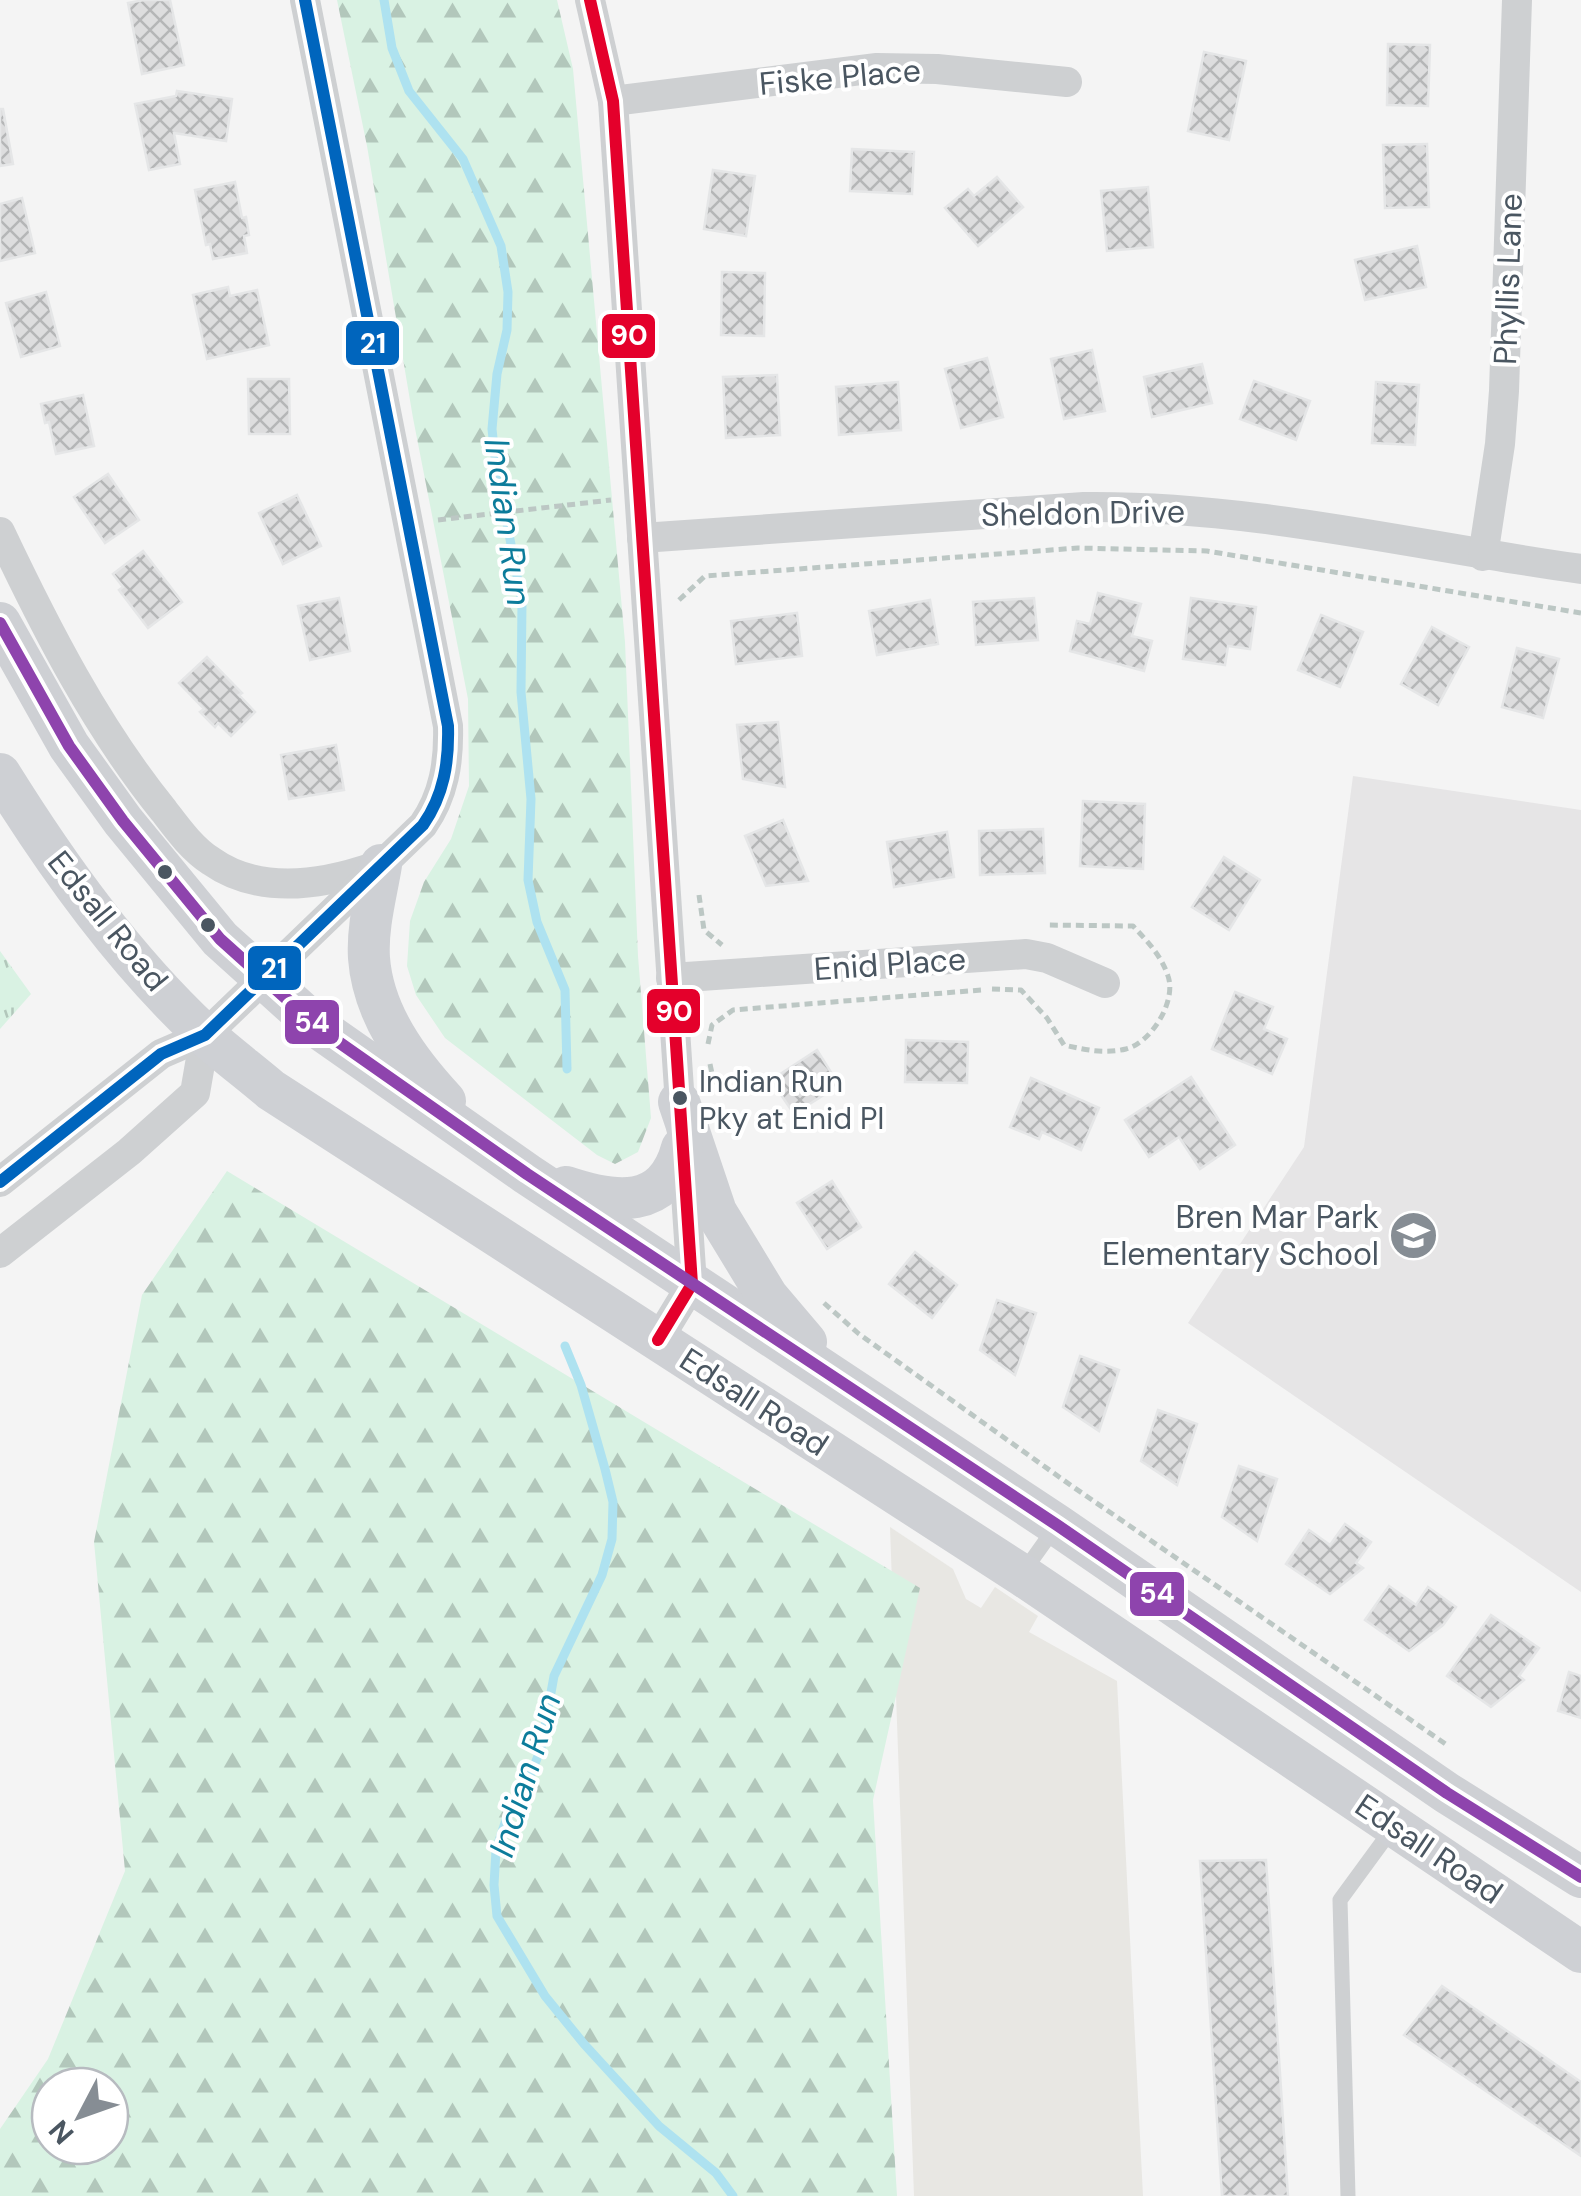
<svg xmlns="http://www.w3.org/2000/svg" width="1581" height="2196" viewBox="0 0 1581 2196" font-family="'DM Sans',sans-serif">
<style>
.commercial{fill:#e8e7e3}
.education{fill:#e6e5e6}
.forest{fill:url(#forest-firs);fill-rule:evenodd}
.park{fill:url(#park-tufts)}
.lines{fill:none;stroke-linecap:round;stroke-linejoin:round}
.stream{stroke:#aee2f0;stroke-width:9}
.building{fill:url(#building-cross-hatch);stroke:#e5e6e7;stroke-width:2.5}
.path{stroke:#bcc7c4;stroke-width:5;stroke-dasharray:8 5;stroke-linecap:butt}
.service{stroke:#ced0d2;stroke-width:15}
.minor{stroke:#ced0d2;stroke-width:30}
.secondary{stroke:#ced0d4;stroke-width:42}
.bus-1-casing{stroke:#fff;stroke-width:20}
.bus-2-casing{stroke:#fff;stroke-width:20}
.bus-3-casing{stroke:#fff;stroke-width:20}
.bus-1{stroke:#e4002b;stroke-width:12}
.bus-2{stroke:#8e44ad;stroke-width:12}
.bus-3{stroke:#0065bd;stroke-width:12}
.bus-dot{fill:#4a5661;stroke:#fff;stroke-width:4}
.labels{text-anchor:middle;dominant-baseline:central;stroke-width:8;stroke-linejoin:round;paint-order:stroke}
.bus-label{font-size:30px;fill:#4a5661;stroke:#fff;text-anchor:start}
.street-label{font-size:32px;fill:#4a5661;stroke:#fff}
.poi-label{font-size:32px;fill:#4a5661;stroke:#fff;text-anchor:end}
.water-label{font-size:35px;font-style:italic;fill:#0c7c9b;stroke:#fff}
.line-badge{stroke:#fff;stroke-width:4}
.badge-label{font-size:28px;text-anchor:middle;font-weight:bold;fill:#fff}
</style>
<defs>
<pattern id="forest-firs" width="22" height="20" patternUnits="userSpaceOnUse" patternTransform="scale(2.5)"><rect width="22" height="20" fill="#d9f2e3"/><path d="M5 1l3.5 6h-7zM16 11l3.5 6h-7z" fill="#b2c7bb"/></pattern>
<pattern id="park-tufts" width="24" height="20" patternUnits="userSpaceOnUse" patternTransform="scale(2.5)"><rect width="24" height="20" fill="#d9f2e3"/><path d="M3 7l-1-3M5 7V3M7 7l1-3M15 17l-1-3M17 17v-4M19 17l1-3" fill="none" stroke="#b2c7bb"/></pattern>
<pattern id="building-cross-hatch" width="8" height="8" patternUnits="userSpaceOnUse" patternTransform="scale(2.5)"><rect width="8" height="8" fill="#ddddde"/><path d="M0 0l8 8M0 8l8-8" fill="none" stroke="#b5b6b7"/></pattern>
</defs>
<rect width="100%" height="100%" fill="#f4f4f4"/>
<path class="commercial" d="M890,1527L953,1569L966,1599L981,1608L995,1587L1038,1616L1029,1632L1117,1681L1143,2196H914Z"/>
<path class="education" d="M1353,776L1581,810V1592L1188,1323L1304,1147Z"/>
<g class="forest">
<path d="M337,0H557L573,69L625,642L638,956L651,1118L638,1152L615,1164L597,1155L445,1038L416,995L407,966L410,921L424,882L451,839L469,786L468,699L413,418L367,146Z"/>
<path d="M227,1171L920,1588L873,1800L897,2196H0V2129L48,2059L125,1871L94,1542L142,1295ZM110,2086V2146H50V2086Z"/>
</g>
<path class="park" d="M0,951L31,994L0,1029Z"/>
<g class="lines">
<g class="stream">
<path d="M384,0L392,48L409,91L463,159L501,246L508,292L507,330L497,374L492,429L496,466L522,602L521,692L531,799L528,880L537,922L565,990L567,1069"/>
<path d="M565,1346L581,1385L605,1469L613,1502L612,1539L602,1575L554,1676L541,1748L528,1782L507,1817L496,1850L494,1885L497,1916L545,1996L584,2044L659,2126L716,2173L733,2196"/>
</g>
</g>
<g class="building">
<path d="M144,0H170L184,65L142,74L128,3Z"/>
<path d="M1388,44L1430,45L1428,106L1387,105Z"/>
<path d="M1204,52L1246,61L1229,140L1188,131Z"/>
<path d="M177,91L232,99L226,141L174,133L180,164L149,170L135,104L176,96Z"/>
<path d="M0,109H3L13,164L0,166Z"/>
<path d="M1427,144L1429,207L1385,208L1383,145Z"/>
<path d="M852,149L914,152L912,194L850,191Z"/>
<path d="M713,170L755,176L746,236L704,229Z"/>
<path d="M997,177L1023,207L978,246L945,208L968,189L974,196Z"/>
<path d="M235,182L242,218L246,217L249,235L244,236L247,253L213,259L210,244L206,245L195,190Z"/>
<path d="M1148,187L1153,247L1107,251L1101,191Z"/>
<path d="M22,198L35,253L0,261V204Z"/>
<path d="M1417,246L1426,287L1365,300L1355,260Z"/>
<path d="M722,272L765,273L764,336L721,335Z"/>
<path d="M228,287L230,296L257,290L269,345L207,359L193,295Z"/>
<path d="M46,292L60,346L21,357L6,303Z"/>
<path d="M1092,350L1105,411L1064,419L1051,359Z"/>
<path d="M987,358L1003,417L961,428L945,369Z"/>
<path d="M1202,364L1212,403L1152,417L1144,377Z"/>
<path d="M777,375L780,435L726,438L723,377Z"/>
<path d="M248,379H289L290,434H249Z"/>
<path d="M1254,381L1310,401L1296,440L1240,419Z"/>
<path d="M898,382L901,430L839,435L836,387Z"/>
<path d="M1376,382L1419,385L1415,445L1372,443Z"/>
<path d="M83,395L94,446L56,454L49,422L45,423L41,404Z"/>
<path d="M108,474L139,520L105,543L74,497Z"/>
<path d="M297,495L321,546L283,564L259,513Z"/>
<path d="M143,551L182,602L148,628L119,590L123,587L113,574Z"/>
<path d="M1098,593L1141,604L1132,636L1152,641L1144,671L1070,651L1077,621L1090,624Z"/>
<path d="M339,598L350,651L310,660L298,606Z"/>
<path d="M1034,598L1038,640L976,645L973,602Z"/>
<path d="M1191,598L1256,607L1250,649L1228,646L1225,665L1183,659Z"/>
<path d="M930,600L938,644L877,655L869,611Z"/>
<path d="M797,613L802,656L736,664L731,621Z"/>
<path d="M1321,615L1363,632L1340,687L1298,670Z"/>
<path d="M1432,627L1469,647L1438,705L1401,684Z"/>
<path d="M1517,648L1559,659L1543,718L1502,707Z"/>
<path d="M207,657L242,693L239,695L255,712L231,736L218,723L215,727L200,712L204,709L179,683Z"/>
<path d="M778,722L785,787L743,779L737,725Z"/>
<path d="M336,745L344,790L289,799L281,755Z"/>
<path d="M1083,801L1145,804L1143,869L1080,866Z"/>
<path d="M783,820L808,881L766,886L745,836Z"/>
<path d="M1043,829L1045,873L980,875L979,831Z"/>
<path d="M947,832L954,877L894,887L887,842Z"/>
<path d="M1224,857L1260,880L1229,930L1192,907Z"/>
<path d="M1235,992L1273,1007L1264,1029L1287,1039L1272,1074L1212,1049Z"/>
<path d="M906,1040L968,1042L967,1083L905,1082Z"/>
<path d="M817,1050L839,1085L794,1114L771,1080Z"/>
<path d="M1191,1077L1235,1145L1200,1169L1179,1137L1149,1157L1125,1120Z"/>
<path d="M1031,1078L1099,1108L1081,1150L1042,1132L1039,1139L1010,1127Z"/>
<path d="M832,1181L861,1227L827,1249L797,1203Z"/>
<path d="M915,1252L957,1285L932,1318L889,1284Z"/>
<path d="M997,1300L1036,1313L1015,1375L980,1350Z"/>
<path d="M1080,1356L1119,1370L1099,1431L1063,1407Z"/>
<path d="M1158,1410L1197,1424L1177,1485L1141,1461Z"/>
<path d="M1239,1466L1277,1479L1257,1541L1222,1517Z"/>
<path d="M1345,1524L1371,1542L1356,1563L1363,1568L1330,1594L1286,1564L1309,1530L1330,1545Z"/>
<path d="M1389,1586L1416,1605L1428,1587L1456,1607L1443,1625L1409,1651L1365,1620Z"/>
<path d="M1491,1615L1539,1648L1519,1676L1524,1680L1491,1707L1447,1676Z"/>
<path d="M1569,1672L1581,1676V1718L1558,1711Z"/>
<path d="M1266,1860L1288,2196H1222L1200,1861Z"/>
<path d="M1442,1986L1581,2082V2156L1404,2035Z"/>
</g>
<g class="lines">
<g class="path">
<path d="M438,520L611,500"/>
<path d="M679,600L705,576L1078,548L1207,551L1581,613"/>
<path d="M699,895L704,930L722,945"/>
<path d="M992,989L1021,990L1047,1018L1064,1045C1086,1050 1104,1054 1126,1049C1151,1043 1177,1001 1168,976C1161,955 1147,941 1133,926L1047,925"/>
<path d="M708,1044L712,1025L733,1010L981,990"/>
<path d="M710,1064L715,1088"/>
<path d="M824,1303L859,1334L1069,1484L1447,1745"/>
</g>
<g class="service">
<path d="M1024,1571L1054,1529"/>
<path d="M1348,2196L1340,1900L1392,1829"/>
</g>
<g class="minor">
<path d="M590,0L613,101L692,1284L658,1340"/>
<path d="M613,101L877,68L937,69L1067,82"/>
<path d="M0,532C46,629 96,727 164,811C177,828 192,849 211,861C259,895 322,885 374,867"/>
<path d="M642,538L1084,507C1251,505 1416,546 1581,569"/>
<path d="M1483,556L1500,444L1504,391L1517,0"/>
<path d="M671,978L1026,954L1047,958L1105,983"/>
<path d="M0,1182L161,1054L205,1035L423,825C444,795 449,762 448,726L305,0"/>
<path d="M0,1253L129,1152L195,1093L205,1035"/>
</g>
<g class="secondary">
<path d="M0,623L69,746L123,821L220,939L320,1029L527,1174L1057,1525L1447,1793L1581,1877"/>
<path d="M0,774C58,867 125,961 206,1036C227,1055 250,1072 271,1090L1022,1575L1581,1952"/>
<path d="M381,865C376,895 367,927 369,958C373,1014 409,1062 445,1101"/>
<path d="M679,1102L716,1212L767,1296L806,1342"/>
<path d="M566,1187C614,1203 665,1211 682,1148"/>
</g>
<defs>
<path id="bus-1" d="M590,0L613,101L692,1284L658,1340"/>
<path id="bus-2" d="M0,623L69,746L123,821L220,939L320,1029L527,1174L1057,1525L1447,1793L1581,1877"/>
<path id="bus-3" d="M0,1182L161,1054L205,1035L423,825C444,795 449,762 448,726L305,0"/>
</defs>
<use href="#bus-1" class="bus-1-casing"/>
<use href="#bus-2" class="bus-2-casing"/>
<use href="#bus-3" class="bus-3-casing"/>
<use href="#bus-1" class="bus-1"/>
<use href="#bus-2" class="bus-2"/>
<use href="#bus-3" class="bus-3"/>
</g>
<defs>
<symbol id="school-disc" viewBox="-11 -11 22 22"><circle r="9.5" fill="#868d94" stroke="#fff"/><path d="M0-5L7-2L0 1L-7-2ZM-4 1L0 2.5L4 1V4Q0 6-4 4Z" fill="#fff"/></symbol>
</defs>
<g fill-rule="evenodd">
<use href="#school-disc" x="1386" y="1208" width="55" height="55"/>
</g>
<g class="bus-dot">
<circle cx="165" cy="872" r="9"/>
<circle cx="208" cy="925" r="9"/>
<circle cx="680" cy="1098" r="9"/>
</g>
<g class="labels">
<g class="bus-label">
<text x="699" y="1081">Indian Run<tspan x="699" dy="37">Pky at Enid Pl</tspan></text>
</g>
<g class="street-label">
<text transform="translate(840 77) rotate(-5)">Fiske Place</text>
<text transform="translate(1508 279) rotate(-88)">Phyllis Lane</text>
<text transform="translate(1083 513) rotate(-1)">Sheldon Drive</text>
<text transform="translate(108 921) rotate(51)">Edsall Road</text>
<text transform="translate(890 964) rotate(-4)">Enid Place</text>
<text transform="translate(754 1402) rotate(33)">Edsall Road</text>
<text transform="translate(1429 1849) rotate(34)">Edsall Road</text>
</g>
<g class="poi-label">
<text x="1379" y="1217">Bren Mar Park<tspan x="1379" dy="37">Elementary School</tspan></text>
</g>
<g class="water-label">
<text transform="translate(508 522) rotate(82)">Indian Run</text>
<text transform="translate(525 1775) rotate(-73)">Indian Run</text>
</g>
</g>
<g class="line-badge">
<rect x="600" y="312" width="57" height="48" rx="10" fill="#e4002b"/>
<rect x="344" y="319" width="57" height="48" rx="10" fill="#0065bd"/>
<rect x="246" y="944" width="57" height="48" rx="10" fill="#0065bd"/>
<rect x="645" y="987" width="57" height="48" rx="10" fill="#e4002b"/>
<rect x="283" y="998" width="58" height="48" rx="10" fill="#8e44ad"/>
<rect x="1128" y="1570" width="58" height="48" rx="10" fill="#8e44ad"/>
</g>
<g class="badge-label">
<text x="629" y="345">90</text>
<text x="373" y="353">21</text>
<text x="274" y="978">21</text>
<text x="674" y="1021">90</text>
<text x="312" y="1032">54</text>
<text x="1157" y="1603">54</text>
</g>
<g transform="translate(80 2116) rotate(229)"><circle r="48" fill="#ffffff" stroke="#b7bbc0" stroke-width="2.5"/>
<path d="M0-8L18 38L0 25L-18 38Z" fill="#868d94"/>
<text y="-15" font-size="28" font-weight="bold" text-anchor="middle" fill="#4a5661">N</text>
</g>
</svg>
